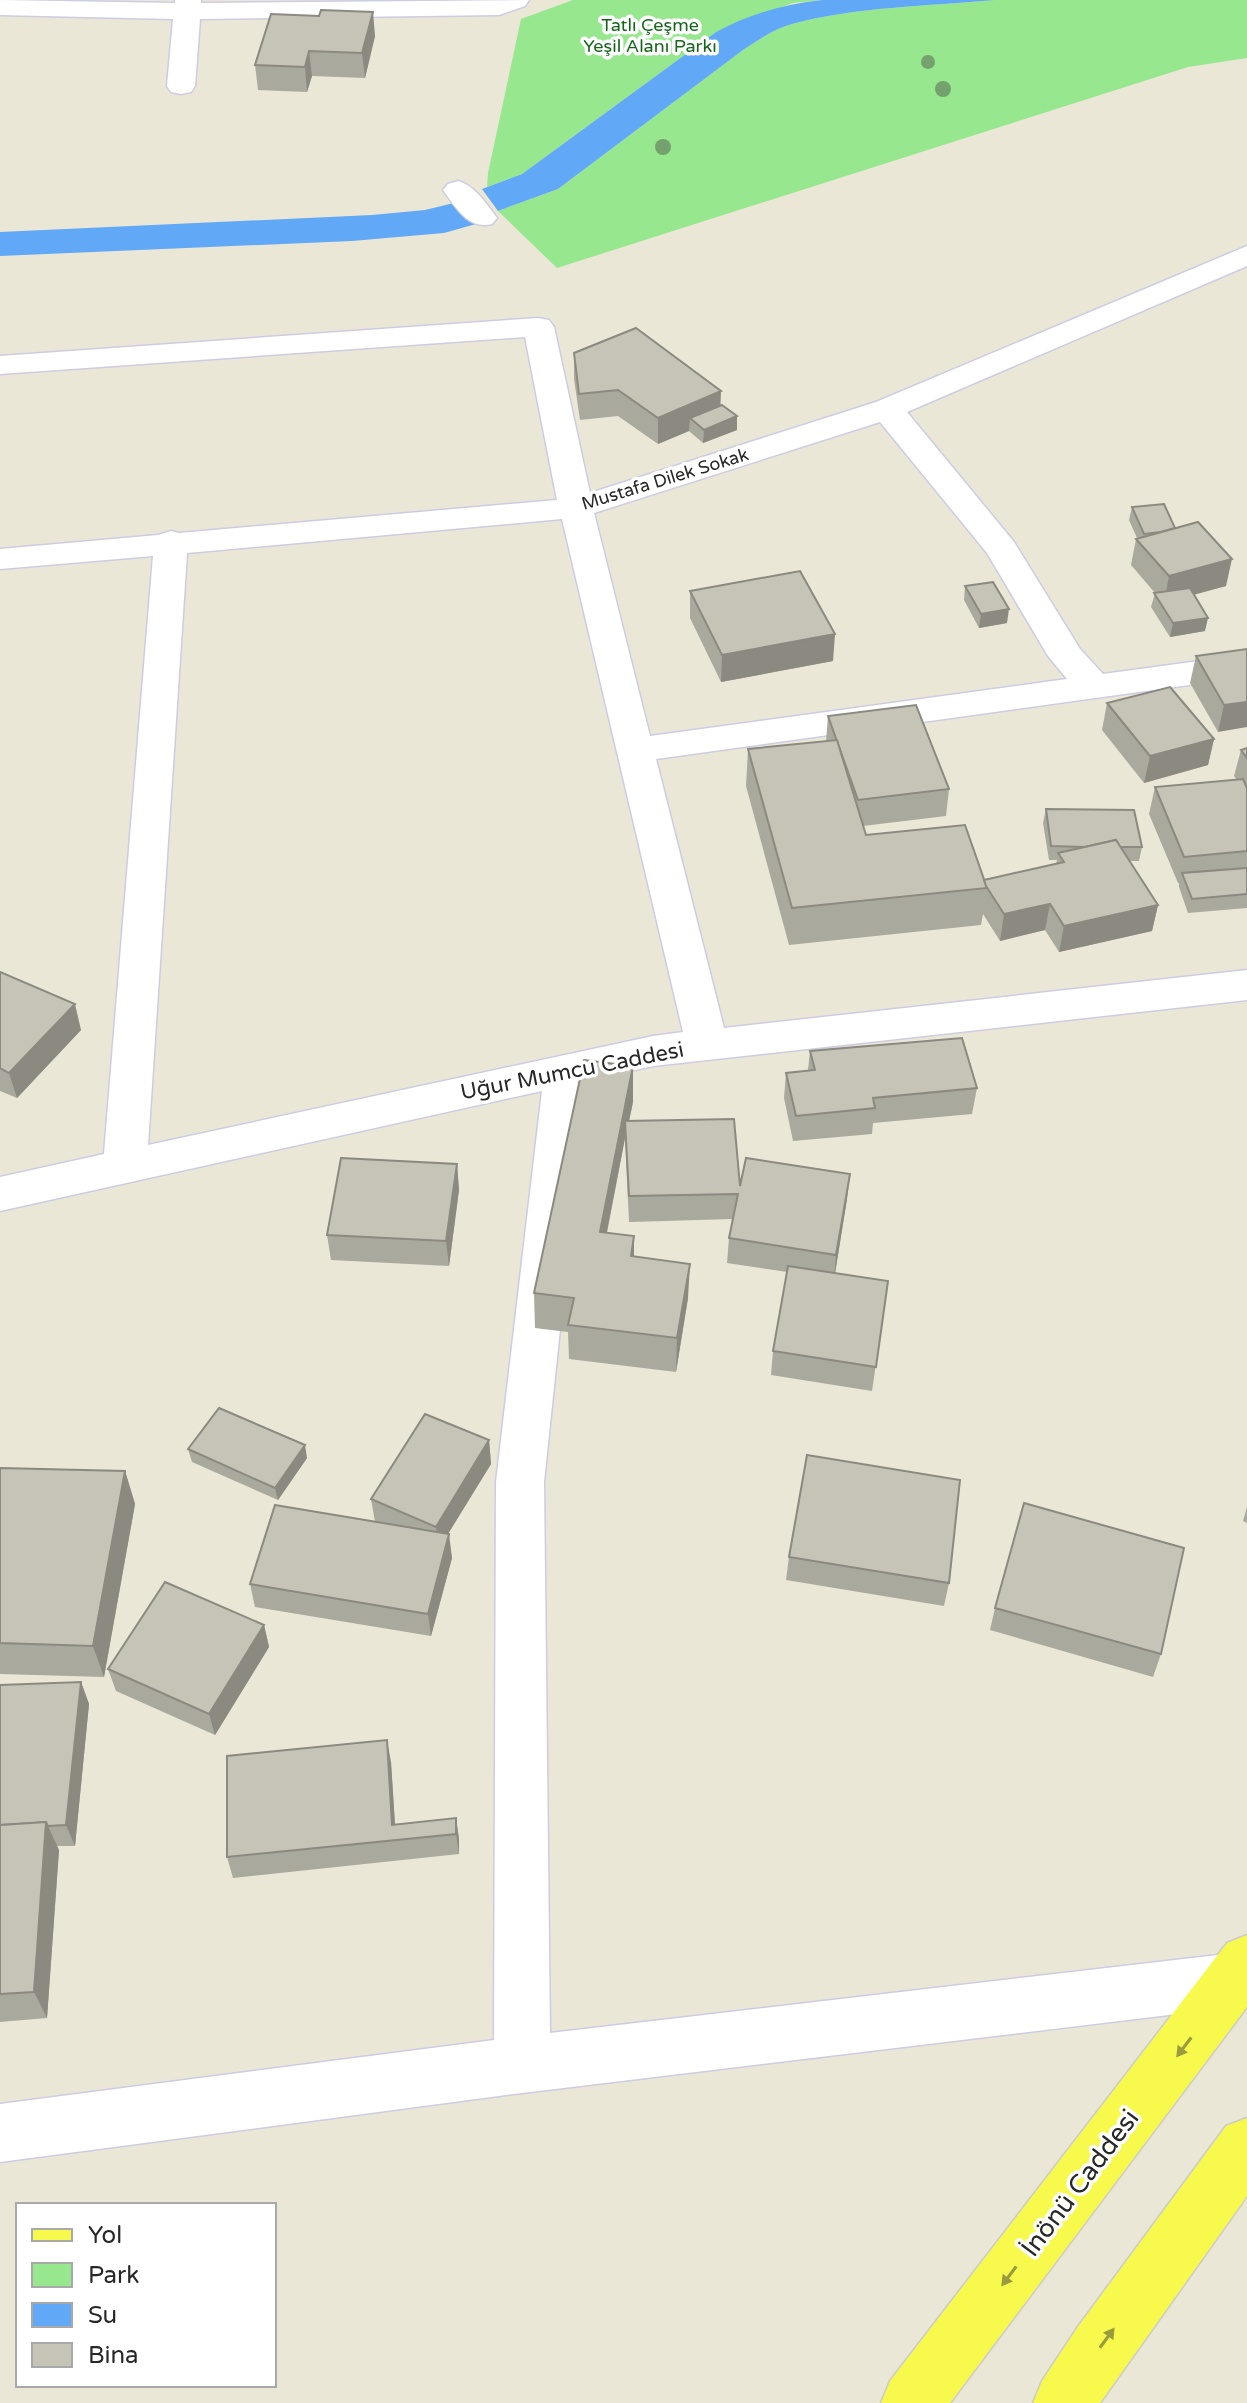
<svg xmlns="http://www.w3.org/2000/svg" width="1247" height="2403" viewBox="0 0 1247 2403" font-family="'Varela Round',sans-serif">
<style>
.green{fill:#96e78e}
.water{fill:#61a9f6}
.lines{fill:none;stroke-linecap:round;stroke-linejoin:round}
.minor-casing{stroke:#cdcce2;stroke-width:3}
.major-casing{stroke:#cbcbcb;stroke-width:3}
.minor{fill:#fff;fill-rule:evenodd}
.major{fill:#f7fa4d;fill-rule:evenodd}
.tree{fill:#75a16e}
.wall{fill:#aaa99d}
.shaded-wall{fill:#8b8980}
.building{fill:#c6c4b7;stroke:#8b8980;stroke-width:2}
.oneway{fill:#999b3c}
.labels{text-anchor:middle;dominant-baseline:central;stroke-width:7;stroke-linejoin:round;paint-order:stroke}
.far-park-label{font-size:18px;fill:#146718;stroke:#fff}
.far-street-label{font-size:18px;fill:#272727;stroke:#fff}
.street-label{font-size:22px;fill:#272727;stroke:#fff}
.near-street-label{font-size:26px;fill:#272727;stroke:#fff}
</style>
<rect width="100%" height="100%" fill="#ebe7d7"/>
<g class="green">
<path d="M573,0H822L793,3L716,32L522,174L487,187L488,173L521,19Z"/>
<path d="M995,0H1247V58L1188,67L557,268L498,211L558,189L743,50C758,40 774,29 792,24C854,7 930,6 995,0Z"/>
</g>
<g class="water">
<path d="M822,0H995C930,6 854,7 792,24C774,29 758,40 743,50L558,189L498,211L482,189L522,174L716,32C750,14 784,4 822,0Z"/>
<path d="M458,202L476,224L444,233L352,241L0,256V232L372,215L425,210Z"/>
</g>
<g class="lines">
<defs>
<g id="minor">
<path d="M0,0L175,3V0H201V3L529,0L525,6L499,15L200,19L195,86L191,92L181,94L171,92L167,86L173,19L0,15Z"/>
<path d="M458,181C474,185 487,204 497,218L492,224C469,230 456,208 443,190L448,184Z"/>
<path d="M1247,246V266L907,412L1014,542L1080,649L1103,674L1236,656L1247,659V677L656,759L724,1028L1247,970V1000L653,1066L586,1081L544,1482L550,2033L1235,1953L1247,1958V2002L1235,2007L522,2093L0,2162V2104L494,2040L496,1482L542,1091L0,1211V1177L104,1154L153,556L0,569V549L158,535L171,531L179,533L557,500L525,337L0,374V356L538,318L549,320L554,327L590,493L876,402ZM880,422L987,553L1048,656L1067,679L650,736L594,513ZM562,519L683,1032L653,1036L148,1145L187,553Z"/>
</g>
<g id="major">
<path d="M1247,1935V2007L950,2403H881L890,2381L1227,1943Z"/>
<path d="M1247,2118V2196L1100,2403H1033L1042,2381L1077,2328L1226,2126Z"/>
</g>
</defs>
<use href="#minor" class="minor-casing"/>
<use href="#major" class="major-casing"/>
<use href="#minor" class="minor"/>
<use href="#major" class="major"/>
</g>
<g class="tree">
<circle cx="928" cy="62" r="7"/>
<circle cx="943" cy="89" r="8"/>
<circle cx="663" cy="147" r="8"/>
</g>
<g class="wall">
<path d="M271,14L375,36L365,78L312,76L307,92L258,90L255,65Z"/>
<path d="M574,353L721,405L737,416V430L703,443L689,431L658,444L618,416L580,420L574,379Z"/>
<path d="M1132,507L1175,528L1226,586L1194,594L1205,631L1170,637L1151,607L1155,593L1131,565L1136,539L1137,538L1129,520Z"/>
<path d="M965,586L1007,623L979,628L964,600Z"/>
<path d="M690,591L833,661L721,682L690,618Z"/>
<path d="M1247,649L1218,732L1190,683L1196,656Z"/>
<path d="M1107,703L1214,739L1208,765L1144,783L1102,730Z"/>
<path d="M828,716L949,789L946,816L863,826L866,835L984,880L1056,864L1057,860H1049L1043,823L1046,809L1142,847L1139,861H1129L1158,905L1152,931L1059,952L1045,930L1000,941L983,914L981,925L789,945L746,786L748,749L826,741Z"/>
<path d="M1247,748V908L1188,913L1179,887V883H1178L1149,814L1155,787L1237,780L1234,776L1241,750Z"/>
<path d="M0,972L81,1030L17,1098L0,1091Z"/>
<path d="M810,1051L977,1088L972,1114L873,1123L872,1134L793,1141L784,1098L786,1073L808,1070Z"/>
<path d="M633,1102L629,1121L740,1186L847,1199L835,1273L888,1281L872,1391L771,1375L773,1351L787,1272L727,1263L729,1238L733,1219L629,1222L625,1138L607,1233L634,1257L688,1298L676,1372L569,1359L568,1332L535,1328L534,1293Z"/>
<path d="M457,1164L459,1190L449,1266L331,1260L327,1235Z"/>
<path d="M489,1440L491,1464L448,1534L452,1558L431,1636L255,1607L250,1584L375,1522L371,1499Z"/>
<path d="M188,1449L307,1458L278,1500L192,1462Z"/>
<path d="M0,1468L125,1471L135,1504L104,1677L0,1674Z"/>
<path d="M1247,1507V1523L1243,1521Z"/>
<path d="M789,1557L949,1583L944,1606L786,1580Z"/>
<path d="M995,1608L1161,1654L1153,1677L990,1630Z"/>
<path d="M264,1625L269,1647L215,1735L116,1691L108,1669Z"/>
<path d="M81,1682L89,1704L75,1846H57L59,1850L47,2018L0,2022V1685Z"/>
<path d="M391,1762L395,1825L456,1818L459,1839V1854L233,1878L227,1857Z"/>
</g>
<g class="shaded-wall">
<path d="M373,12L375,36L365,78L362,53Z"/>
<path d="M309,51L312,76L307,92L305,67Z"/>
<path d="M721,391L720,417L690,418L689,431L658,444V418Z"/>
<path d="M737,416V430L703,443L704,430Z"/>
<path d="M1232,559L1226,586L1164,603L1169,576Z"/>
<path d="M1009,609L1007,623L979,628L981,614Z"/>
<path d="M1208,618L1205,631L1170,637L1173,623Z"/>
<path d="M835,634L833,661L721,682L722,655Z"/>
<path d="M1247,702V727L1218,732L1224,705Z"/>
<path d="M1214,739L1208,765L1144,783L1150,756Z"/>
<path d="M1050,904L1045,930L1000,941L1004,914Z"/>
<path d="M1158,905L1152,931L1059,952L1064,926Z"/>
<path d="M75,1004L81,1030L17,1098L9,1073Z"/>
<path d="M633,1066V1102L626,1135L625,1121V1138L600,1267V1232Z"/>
<path d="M457,1164L459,1190L449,1266L446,1241Z"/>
<path d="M850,1174L847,1199L834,1280L836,1255Z"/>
<path d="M634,1236V1271L631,1256Z"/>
<path d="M690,1264L688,1298L676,1372L677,1338Z"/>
<path d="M489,1440L491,1464L438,1550L436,1527Z"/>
<path d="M305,1445L307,1458L278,1500L275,1488Z"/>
<path d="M125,1471L135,1504L104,1677L93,1646Z"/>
<path d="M449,1534L452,1558L431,1636L428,1614Z"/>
<path d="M264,1625L269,1647L215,1735L209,1714Z"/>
<path d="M81,1682L89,1704L75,1846L66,1825Z"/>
<path d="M387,1740L391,1762L396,1840L392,1825Z"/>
<path d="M456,1818L459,1839V1854L456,1834Z"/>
<path d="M46,1822L59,1850L47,2018L34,1992Z"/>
</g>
<g class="building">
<path d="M321,10L373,12L362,53L309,51L305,67L255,65L271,14L319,16Z"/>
<path d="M636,328L721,391L658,418L618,390L579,394L574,353Z"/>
<path d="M722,405L737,416L704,430L690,418Z"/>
<path d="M1164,504L1175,528L1161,532L1144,534L1132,507Z"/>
<path d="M1198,522L1232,559L1169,576L1136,539Z"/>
<path d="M800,571L835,634L722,655L690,591Z"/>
<path d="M993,582L1009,609L981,614L965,586Z"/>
<path d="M1190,588L1208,618L1173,623L1154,593Z"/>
<path d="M1247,649V702L1224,705L1196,656Z"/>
<path d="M1170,687L1214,739L1150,756L1107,703Z"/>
<path d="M916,705L949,789L858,800L828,716Z"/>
<path d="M837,740L866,835L965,825L987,888L792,908L748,749Z"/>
<path d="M1247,748V758L1241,750Z"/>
<path d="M1243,779L1247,788V851L1184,857L1155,787Z"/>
<path d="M1046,809L1134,810L1142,847H1120L1116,840L1085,847L1051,846Z"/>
<path d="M1116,840L1158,905L1064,926L1050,904L1004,914L986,886L984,880L1064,862L1058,853Z"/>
<path d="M1247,868V894L1192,899L1182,873Z"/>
<path d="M0,972L75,1004L9,1073L0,1068Z"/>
<path d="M962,1038L977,1088L873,1098L875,1108L796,1116L786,1073L815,1070L810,1051Z"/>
<path d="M584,1060L633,1066L600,1232L634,1236L631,1256L690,1264L677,1338L568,1325L574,1298L534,1293Z"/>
<path d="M734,1119L740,1186L746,1158L850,1174L836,1255L729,1238L738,1194L629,1196L625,1121Z"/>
<path d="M341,1158L457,1164L446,1241L327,1235Z"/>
<path d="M788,1266L888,1281L876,1367L773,1351Z"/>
<path d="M219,1408L305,1445L275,1488L188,1449Z"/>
<path d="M425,1414L489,1440L436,1527L371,1499Z"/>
<path d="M807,1455L960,1480L949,1583L789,1557Z"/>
<path d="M0,1468L125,1471L93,1646L0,1643Z"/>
<path d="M1024,1503L1184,1548L1161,1654L995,1608Z"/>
<path d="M275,1505L449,1534L428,1614L250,1584Z"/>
<path d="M165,1582L264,1625L209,1714L108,1669Z"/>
<path d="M81,1682L66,1825L48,1826L46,1822L0,1825V1685Z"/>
<path d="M387,1740L392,1825L456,1818V1834L227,1857V1756Z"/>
<path d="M46,1822L34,1992L0,1994V1825Z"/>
</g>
<defs><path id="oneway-solid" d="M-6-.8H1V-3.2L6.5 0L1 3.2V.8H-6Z" transform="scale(2)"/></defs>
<g class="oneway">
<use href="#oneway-solid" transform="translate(1184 2047) rotate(127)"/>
<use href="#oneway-solid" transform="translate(1009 2276) rotate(127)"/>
<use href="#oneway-solid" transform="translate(1107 2338) rotate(-54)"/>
</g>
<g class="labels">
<g class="far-park-label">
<text x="650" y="25">Tatlı Çeşme<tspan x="650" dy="21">Yeşil Alanı Parkı</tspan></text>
</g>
<g class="far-street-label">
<text transform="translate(665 479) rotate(-17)">Mustafa Dilek Sokak</text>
</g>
<g class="street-label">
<text transform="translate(572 1071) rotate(-11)">Uğur Mumcu Caddesi</text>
</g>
<g class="near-street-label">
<text transform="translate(1080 2183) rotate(-53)">İnönü Caddesi</text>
</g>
</g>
<rect x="16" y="2203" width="260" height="184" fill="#ffffff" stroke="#a9a9a9" stroke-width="2"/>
<rect x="32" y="2229" width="40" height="12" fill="#f7fa4d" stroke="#a9a9a9" stroke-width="2"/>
<text x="88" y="2243" font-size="24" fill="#272727">Yol</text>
<rect x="32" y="2263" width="40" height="24" fill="#96e78e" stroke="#a9a9a9" stroke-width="2"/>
<text x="88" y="2283" font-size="24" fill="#272727">Park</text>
<rect x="32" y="2303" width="40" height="24" fill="#61a9f6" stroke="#a9a9a9" stroke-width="2"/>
<text x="88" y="2323" font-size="24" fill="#272727">Su</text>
<rect x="32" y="2343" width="40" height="24" fill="#c6c4b7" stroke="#a9a9a9" stroke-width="2"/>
<text x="88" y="2363" font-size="24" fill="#272727">Bina</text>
</svg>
